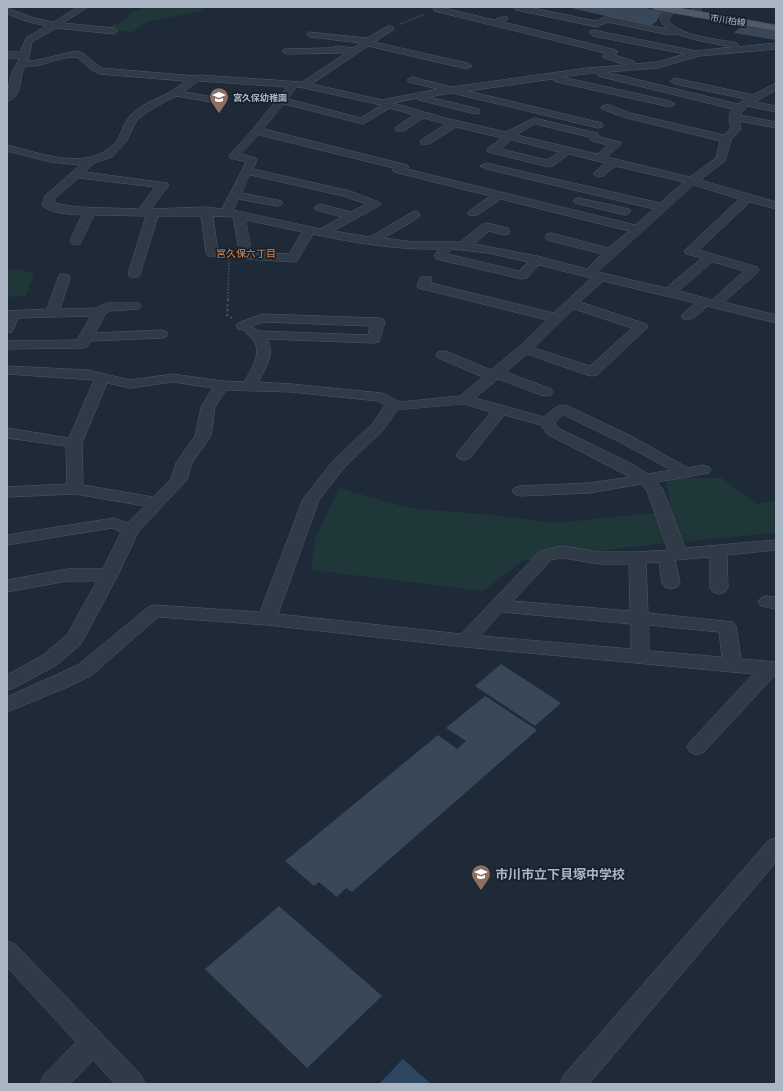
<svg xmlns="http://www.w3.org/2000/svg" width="783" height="1091" viewBox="0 0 783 1091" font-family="Quicksand,'Noto Sans JP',sans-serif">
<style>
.green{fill:#1f3739}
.water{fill:#2f4661}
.building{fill:#394858}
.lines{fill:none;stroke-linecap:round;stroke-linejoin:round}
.minor-casing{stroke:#4f5966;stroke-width:1}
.major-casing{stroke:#3b4551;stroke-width:1}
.path-far1{stroke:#3d5456;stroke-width:1.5;stroke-dasharray:1.5 1.5;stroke-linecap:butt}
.path{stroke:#3d5456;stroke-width:2;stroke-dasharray:2.5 2.5;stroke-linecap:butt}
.minor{fill:#313b48;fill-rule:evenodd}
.major{fill:#4f5a68;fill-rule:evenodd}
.labels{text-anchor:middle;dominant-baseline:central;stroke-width:3.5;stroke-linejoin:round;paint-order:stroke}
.far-street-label{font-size:9px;fill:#abb6c5;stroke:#17212c}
.far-poi-label{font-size:9px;font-weight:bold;fill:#abb6c5;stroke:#17212c;text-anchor:start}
.far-neighbourhood-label{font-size:10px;fill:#dc8750;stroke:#17212c}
.near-poi-label{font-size:13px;font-weight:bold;fill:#abb6c5;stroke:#17212c;text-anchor:start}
</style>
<rect width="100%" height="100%" fill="#1e2a38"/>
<g class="green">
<path d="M145,7H205L200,11L147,22L132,32L105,29L125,20L132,12Z"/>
<path d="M21,269L34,274L26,296L7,297V270Z"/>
<path d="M666,478H722L756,504L776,501V533L647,545L522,561L483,591L311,570L315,539L339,488L408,508L492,515L556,523L671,511Z"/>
</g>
<path class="water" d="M403,1059L431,1084H379Z"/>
<g class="building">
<path d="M567,7H641L663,12L656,22L649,26Z"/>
<path d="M741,26L776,31V40L734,33Z"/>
<path d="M501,664L561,703L535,726L475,686Z"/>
<path d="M485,696L537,730L352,892L346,888L337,897L319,882L314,886L285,861L438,735L457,749L466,741L446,728Z"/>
<path d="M279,906L382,996L307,1068L205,969Z"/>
</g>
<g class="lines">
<defs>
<g id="minor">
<path d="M78,7H88L63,23L114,28L118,31L114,34L56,28L32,42L28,61L38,60L75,51L83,53L101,68L196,76L200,75L302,82L346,53L287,54L284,53L282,51L284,49L327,48L339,46L353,48L360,43L311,37L308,36L307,34L308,32L367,38L390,25L394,28L393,30L374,42L467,63L472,66L467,69L368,46L312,84L382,100L438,89L409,82L407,80L412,77L452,87L587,68L627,65L604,58L602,56L605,53L434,11L433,9L434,7H444V8L494,20L504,16L507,17L508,19L503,22L616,50L618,52L614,55L634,61L635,64L657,62L685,54L593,36L589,33L590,31L593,30L696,51L732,47L696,40L676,34L669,35L608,22L597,27L516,10L512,7H528L596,21L607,16L667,29L660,21C661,16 665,9 671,7L675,10L668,21C685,38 715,38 737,43L739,45L737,47L776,43V49L699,56L658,68L606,72L738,104L745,99L675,84L670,81L675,78L753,95L776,83V90L755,102L776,106V112L747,106L740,115L776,122V128L739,121L741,129L731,140L725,161L700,180L776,202V209L750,202L699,250L757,267L759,270L757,273L724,302L776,315V323L707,306C700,313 694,321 683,319L681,316L695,303L603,281L580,302L646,324L648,327L597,375L592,376L587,375L527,354L506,372L551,389L553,392L551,395L546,396L541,395L498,379L475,398L544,417C552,410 558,403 568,406L631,436L688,468L703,465L709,467L711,470L709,473L657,482L663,490L685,548L776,540V550L727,555L728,588L725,592L719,594L713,592L710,588V557L675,560L680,583L677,587L671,589L665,587L662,583L659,562L646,563L648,613L733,622L736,626L741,659L776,662V676H774L704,752L697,755L690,752L687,747L690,742L753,674L465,647L267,625L158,617L92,675L70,686L7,712V697L78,665L148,607L154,605L260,612L303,499L333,461L373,423L385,405L378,401L291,392L226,390L215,407L211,436L192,463L187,480L138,532L118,575L81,644L57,665L14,688L7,690V675L43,655L67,635L97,581H68L7,592V580L68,569H103L121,532L112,528L7,545V535L114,518L128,523L145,506L75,494L7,497V487L67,484L66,446L7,438V428L69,438L94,380L7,374V366L88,370L130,380L173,374L222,381L244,382C250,371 261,356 255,343C253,338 247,335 244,331L245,330L238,329L236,326L238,323L262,314L378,318L383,319L385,322L379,342L374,343L267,339C276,354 265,369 258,382L291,384L382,393L400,402L460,396L483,377L438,358L436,355L438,352L443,351L448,352L491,370L520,346L547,320L418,288L417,285L421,277H431L432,280L431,283L554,313L591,278L539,265L527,278L522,279L436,259L434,256L439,249C397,250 354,243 313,234L297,261L293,262L246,259L242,258L240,255L233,217L213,216L218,253L216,256H208L206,253L201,216H158L140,274L138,277H130L128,274L146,216L94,215L80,244H72L70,241L82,215C71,214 49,214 42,205L45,196L80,165L50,162L7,151V145C40,153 87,172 114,144C122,136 122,123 131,115C141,104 157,99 170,92C175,89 180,85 185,81L99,74L90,69L77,57C59,56 43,68 25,66C18,77 24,97 7,101C7,95 10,78 12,72C14,67 18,63 19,58H7V52H20L26,38L46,26L29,22L7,14V8L34,18L53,22ZM597,73L598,76L732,109C728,115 729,122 731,128L724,135L630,113L606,104L601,107L602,109L623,117L720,141L716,158L690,177L607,157L621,144L620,142L600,137L597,133L534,118L506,132L445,118L393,103L418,98L419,100L475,114L479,113L480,111L479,109L429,97L452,93L598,128L602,127L603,125L602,123L468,91L552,79L554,81L557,82L670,107L675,104L670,101L562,77ZM199,81L287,87L253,129L229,156L230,158L246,162L222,209L206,207L151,209L169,185L167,183L85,172L94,163L112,157L126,142L137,120L149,111L166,101L177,96L221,104L225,103L226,101L225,99L184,92ZM297,87L304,88L381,105L361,118L288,99ZM284,104L363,124L390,108L414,115L396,127L395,129L396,131H404L423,118L446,124L421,140L420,142L421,144H429L456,127L502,138L488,148L487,150L488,152L549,167L553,166L569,154L605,163L593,174L599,177L603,176L615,166L684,182L660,203L486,163L480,166L486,169L654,209L635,225L407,169L409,167L407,165L264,129ZM535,124L589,137L592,141L608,145L597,154L517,135ZM259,135L394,168L392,170L394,172L490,196L469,211L467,213L469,215H477L501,199L629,231L608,248L551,233L547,234L545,237L547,240L602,254L587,269L537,256L474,244L489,231L504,235L508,234L510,231L508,228L487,223L483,224L460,242H413L384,238L418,218L420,215L418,212L414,211L370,237L333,231L379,206L381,204L379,202L350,191L253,169L257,160L256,158L241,154ZM512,140L559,152L547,160L501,149ZM250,175L343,196L366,204L351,212L320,204L316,206L314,208L316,210L342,217L320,229L233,210L238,199L277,206L281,205L283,203L281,201L277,200L242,193ZM79,178L155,187L139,209L77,207L54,203L55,199ZM694,185L739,199L684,251L686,254L702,258L666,288L598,272ZM246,220L302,232L289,254L252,252ZM452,249L488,253L528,262L519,271L448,254ZM713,262L744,271L712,300L679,291ZM574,309L632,328L590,366L534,348ZM264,322L370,326L368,335L259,331L252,327ZM173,382L213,388L201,407L195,436L176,463L171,479L153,497L83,485L82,443L107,383L130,388ZM464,404L491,412L458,452L456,455L458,458L464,460L470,458L504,415L541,425L547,434L630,477L589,483L520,486L514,488L512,491L514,494L520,496L589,493L642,484L647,491L668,550L637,552H599L563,546L540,551L461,634L278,614L319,500L345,467L384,429L397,410ZM564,415L620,442L671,470L648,474L630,463L558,428L555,423ZM563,558L599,564H629L630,611L513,601L551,560ZM502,612L631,624V649L481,636ZM649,625L719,632L722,657L650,651Z"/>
<path d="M694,7H702L697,17L694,18L690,15Z"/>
<path d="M579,198L629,209L631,211L629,213L625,215L575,203L573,201L575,199Z"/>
<path d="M64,274L69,275L70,278L60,309L96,308L107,303H139L141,306L139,309L110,311L106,313L95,333L161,330L166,331L168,334L166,337L161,338L91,341L87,347L82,348L7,349V341L77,340L91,316L18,318L12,332L7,333L8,311L47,309L58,278L59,275Z"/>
<path d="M767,596L776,597V609L761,606L758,602L761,598Z"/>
<path d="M776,838V862L589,1084H560L564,1075L768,841Z"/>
<path d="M7,941L15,944L141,1075L145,1084H115L93,1060L70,1084H40L44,1075L76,1042L7,967Z"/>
</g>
<path id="major" d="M650,7H675L776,25V31L656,10Z"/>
</defs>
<use href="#minor" class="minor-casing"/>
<use href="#major" class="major-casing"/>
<g class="path-far1">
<path d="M400,24L425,14"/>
<path d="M225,254H229L228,300"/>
</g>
<path class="path" d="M228,299L227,315L232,318"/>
<use href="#minor" class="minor"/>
<use href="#major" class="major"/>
</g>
<defs>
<symbol id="school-pin" viewBox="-11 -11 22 30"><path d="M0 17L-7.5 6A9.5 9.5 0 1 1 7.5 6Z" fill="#8d6e63" stroke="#17212c"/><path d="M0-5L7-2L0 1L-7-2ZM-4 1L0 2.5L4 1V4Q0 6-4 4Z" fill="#fff"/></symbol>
</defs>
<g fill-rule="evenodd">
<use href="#school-pin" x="208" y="86" width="22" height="30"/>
<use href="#school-pin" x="470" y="863" width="22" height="30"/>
</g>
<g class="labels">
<g class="far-street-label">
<text transform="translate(728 20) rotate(9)">市川柏線</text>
</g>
<g class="far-poi-label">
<text x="233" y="97">宮久保幼稚園</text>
</g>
<g class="far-neighbourhood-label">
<text x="246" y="253">宮久保六丁目</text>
</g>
<g class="near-poi-label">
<text x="495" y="874">市川市立下貝塚中学校</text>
</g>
</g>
<rect width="783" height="1091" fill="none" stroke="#abb6c5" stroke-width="16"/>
</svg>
